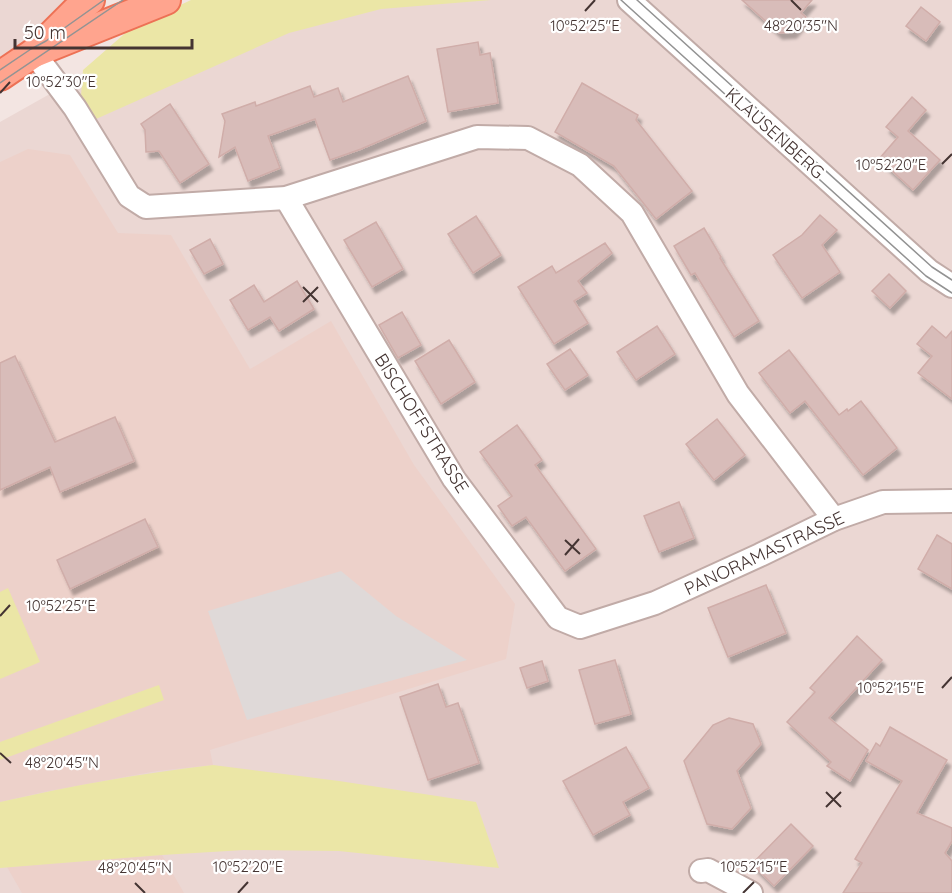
<svg xmlns="http://www.w3.org/2000/svg" width="952" height="893" viewBox="0 0 952 893" font-family="Quicksand,sans-serif">
<style>
.residential{fill:#ebd7d3}
.education{fill:#edd1ca}
.green{fill:#ebe6a6}
.parking{fill:#dfd9d8}
.building{fill:#d8bcb9;stroke:#d0ada9;stroke-width:1.5;filter:url(#shadow)}
.lines{fill:none;stroke-linecap:round;stroke-linejoin:round}
.minor-casing{stroke:#c1aba7;stroke-width:26}
.major-casing{stroke:#ed7155;stroke-width:32}
.minor{stroke:#fff;stroke-width:22}
.major{stroke:#ffa48e;stroke-width:28}
.tram{stroke:#939393;stroke-width:1.5}
.ticks{fill:none;stroke:#443432;stroke-width:2}
.labels{text-anchor:middle;dominant-baseline:central;stroke-width:4.5;stroke-linejoin:round;paint-order:stroke}
.street-label{font-size:18px;fill:#443432;stroke:#fff}
.ticks-label{font-size:15px;text-anchor:middle;fill:#443432;stroke:#fff;stroke-width:4.5;stroke-linejoin:round;paint-order:stroke}
</style>
<defs>
<filter id="shadow"><feDropShadow dx="3.5" dy="6" stdDeviation="1.5" flood-color="#0004"/></filter>
</defs>
<rect width="100%" height="100%" fill="#f3e5e2"/>
<g class="residential">
<path d="M0,0H86L0,60Z"/>
<path d="M299,0H952V893H0V122L48,95Z"/>
</g>
<g class="education">
<path d="M28,149L70,155L118,233L171,235L250,369L331,321L414,465L515,604L506,659L210,750L213,765L157,771L44,792L0,802V162Z"/>
<path d="M162,855L184,893H22L7,867Z"/>
</g>
<g class="green">
<path d="M191,0H491L381,9L289,33L96,119L81,96L83,70L130,29Z"/>
<path d="M8,588L40,662L0,679V592Z"/>
<path d="M159,685L164,700L0,760V742Z"/>
<path d="M213,765L339,781L476,802L499,868L339,851L244,850L162,855L0,868V802C71,786 142,773 213,765Z"/>
</g>
<path class="parking" d="M341,571L396,616L467,660L247,720L208,611Z"/>
<g class="building">
<path d="M742,0H812L801,13L806,17L793,32L779,33Z"/>
<path d="M921,7L940,22L926,41L906,26Z"/>
<path d="M478,42L480,55L490,53L498,103L448,112L437,49Z"/>
<path d="M408,76L426,121L361,149L330,160L315,119L268,136L280,168L248,181L235,147L219,157L225,121L222,114L255,102L256,106L310,86L314,97L338,88L343,102Z"/>
<path d="M582,83L638,115L636,120L692,191L656,219L614,166L555,132Z"/>
<path d="M912,97L926,110L908,131L940,160L913,190L879,159L898,137L886,127Z"/>
<path d="M170,104L209,164L180,183L159,151L146,152L145,130L141,124Z"/>
<path d="M820,215L837,230L822,245L840,272L802,298L773,255L802,235Z"/>
<path d="M476,216L501,255L473,273L448,234Z"/>
<path d="M376,222L403,269L372,287L344,240Z"/>
<path d="M704,228L721,257L720,258L759,321L734,337L695,273L691,275L674,246Z"/>
<path d="M210,239L223,264L204,274L190,250Z"/>
<path d="M605,243L612,253L578,281L587,293L574,301L588,323L554,344L518,287L552,266L556,273Z"/>
<path d="M889,274L906,291L890,308L872,291Z"/>
<path d="M297,281L314,309L279,331L270,317L248,330L230,300L254,285L264,302Z"/>
<path d="M402,312L421,345L398,358L379,325Z"/>
<path d="M657,326L675,354L636,380L617,352Z"/>
<path d="M932,326L946,338L952,331V399L918,373L932,356L917,344Z"/>
<path d="M449,340L475,382L441,404L415,361Z"/>
<path d="M570,349L588,375L565,390L547,364Z"/>
<path d="M789,350L839,415L847,409L848,411L861,401L897,448L863,475L805,401L790,413L759,373Z"/>
<path d="M15,356L55,442L115,417L134,461L60,492L50,467L0,490V363Z"/>
<path d="M717,419L745,455L714,480L686,444Z"/>
<path d="M517,425L542,460L535,465L596,549L565,571L526,517L512,526L498,506L512,496L480,452Z"/>
<path d="M679,502L694,538L659,552L644,516Z"/>
<path d="M145,519L158,547L70,589L57,560Z"/>
<path d="M937,535L952,544V589L918,569Z"/>
<path d="M766,585L786,633L728,657L708,608Z"/>
<path d="M857,636L882,660L829,718L868,750L850,781L827,766L831,762L787,722L815,692L810,688Z"/>
<path d="M615,660L631,714L595,724L579,670Z"/>
<path d="M542,661L548,681L527,688L520,668Z"/>
<path d="M438,684L446,707L458,703L479,763L428,780L400,697Z"/>
<path d="M729,718L753,724L761,744L737,771L751,808L732,829L707,824L684,761L713,725Z"/>
<path d="M890,727L947,760L917,813L952,828V841L945,853L952,861V893H843L862,863L855,859L902,781L866,761L876,743L880,746Z"/>
<path d="M626,747L649,788L623,802L630,815L593,835L563,781Z"/>
<path d="M791,824L813,846L774,886L752,864Z"/>
</g>
<g class="lines">
<defs>
<g id="minor">
<path d="M629,0L929,271L952,286"/>
<path d="M34,53L75,108L129,196L146,207L286,198L477,137L528,138L580,165L632,213L738,394L834,519"/>
<path d="M286,198L454,479L558,618L580,627L655,603L760,555L834,519L883,502L952,501"/>
<path d="M701,871L708,870L751,893"/>
</g>
<g id="major">
<path d="M34,53L166,0"/>
<path d="M0,76L34,53L76,11L90,0"/>
</g>
</defs>
<use href="#minor" class="minor-casing"/>
<use href="#major" class="major-casing"/>
<use href="#minor" class="minor"/>
<use href="#major" class="major"/>
<g class="tram">
<path d="M621,0L926,276L952,293"/>
<path d="M637,0L932,267L952,280"/>
<path d="M0,70L31,49L46,41L104,0"/>
<path d="M0,83L123,0"/>
</g>
</g>
<path class="ticks" d="M791,0L801,10M585,11L595,0M0,93L10,82M942,164L952,154M303,287L318,302M303,302L318,287M565,540L580,554M565,555L579,539M0,616L10,605M942,688L952,677M0,753L11,763M826,792L841,807M826,807L841,792M135,883L145,893M238,893L248,882M743,893L754,882"/>
<g class="labels">
<g class="street-label">
<text transform="translate(775 133) rotate(42)">KLAUSENBERG</text>
<text transform="translate(422 423) rotate(58)">BISCHOFFSTRASSE</text>
<text transform="translate(764 553) rotate(-25)">PANORAMASTRASSE</text>
</g>
</g>
<g class="ticks-label">
<text x="801" y="31">48°20'35"N</text>
<text x="585" y="31">10°52'25"E</text>
<text x="61" y="87">10°52'30"E</text>
<text x="891" y="170">10°52'20"E</text>
<text x="61" y="611">10°52'25"E</text>
<text x="891" y="693">10°52'15"E</text>
<text x="62" y="768">48°20'45"N</text>
<text x="248" y="872">10°52'20"E</text>
<text x="754" y="872">10°52'15"E</text>
<text x="135" y="873">48°20'45"N</text>
</g>
<path d="M15 39v9h177v-9" fill="none" stroke="#443432" stroke-width="3"/>
<text x="24" y="39" font-size="18" fill="#443432" stroke="#ffffff" stroke-width="4.5" paint-order="stroke">50 m</text>
</svg>
